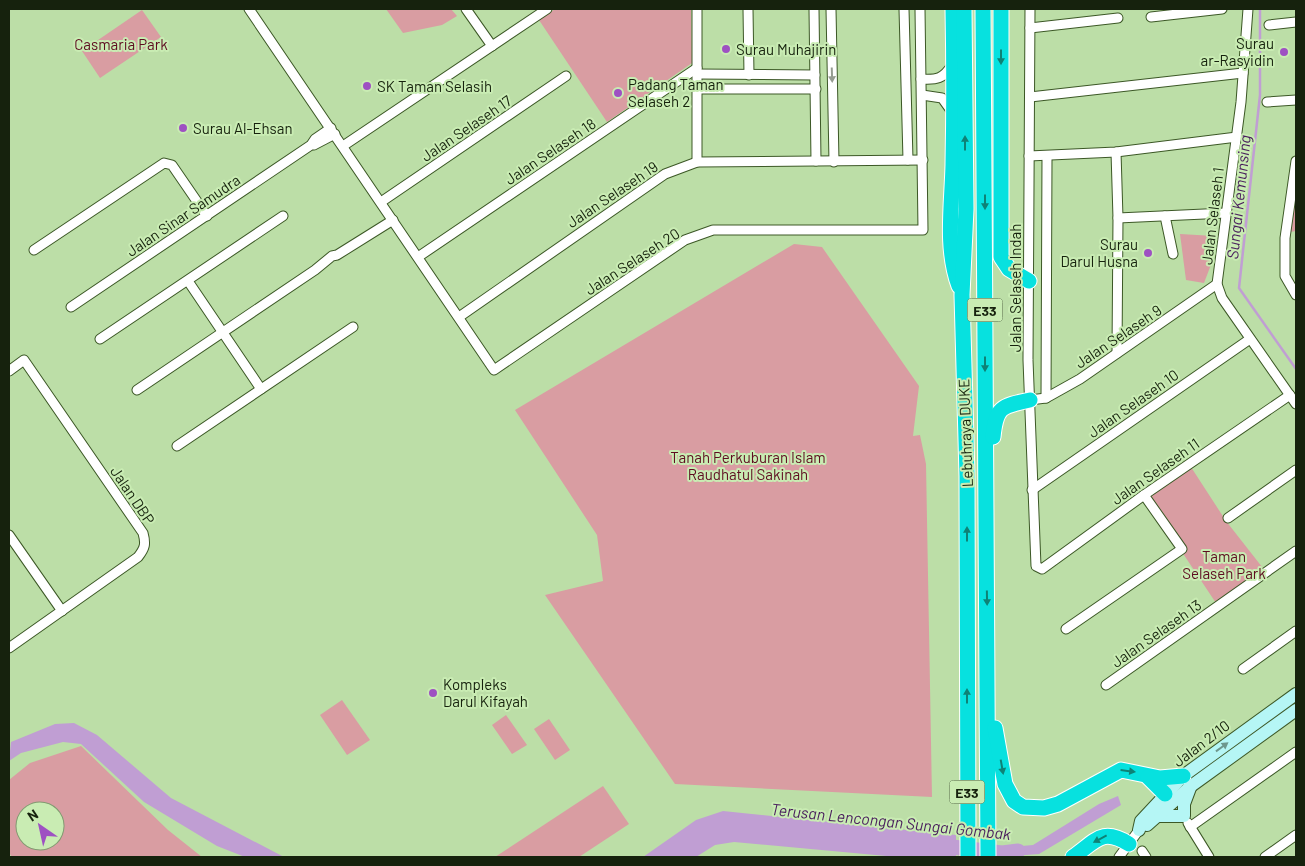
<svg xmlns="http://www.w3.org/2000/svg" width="1305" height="866" viewBox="0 0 1305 866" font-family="Barlow,sans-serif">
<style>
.green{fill:#d99da2;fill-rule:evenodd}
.water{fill:#c09ed3}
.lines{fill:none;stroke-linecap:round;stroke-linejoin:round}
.stream{stroke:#c09ed3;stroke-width:2.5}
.river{stroke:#c09ed3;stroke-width:15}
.street-casing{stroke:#3c5826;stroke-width:11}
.secondary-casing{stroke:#3c5826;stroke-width:14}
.highway-casing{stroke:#fff;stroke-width:17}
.street{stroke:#fff;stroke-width:9}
.secondary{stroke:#b5f6f5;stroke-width:12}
.highway{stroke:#07e1df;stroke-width:15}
.oneway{fill:#0e8276}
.oneway2{fill:#969c92}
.oneway3{fill:#6d978d}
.poi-dot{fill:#9e51c2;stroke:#c9ecb3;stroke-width:2}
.labels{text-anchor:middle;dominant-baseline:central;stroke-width:4;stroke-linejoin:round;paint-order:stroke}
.shield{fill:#c9ecb3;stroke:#4c5f3f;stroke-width:1}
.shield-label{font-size:14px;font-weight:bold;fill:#16220d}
.poi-label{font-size:15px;fill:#16220d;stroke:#c9ecb3;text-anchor:start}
.park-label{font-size:15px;fill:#5e0c20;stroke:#c9ecb3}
.street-label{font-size:15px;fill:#16220d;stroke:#c9ecb3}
.water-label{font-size:16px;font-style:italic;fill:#481d5c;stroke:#c9ecb3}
</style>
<rect width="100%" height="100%" fill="#bcdea7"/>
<g class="green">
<path d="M386,9H451L457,16L442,25L403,33Z"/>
<path d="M555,9H691L692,63L607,122L539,20Z"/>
<path d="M142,10L161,37L100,78L82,51Z"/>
<path d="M1296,193V231L1290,232Z"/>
<path d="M1180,234L1214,236L1212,262L1204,283L1186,280Z"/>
<path d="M794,244L822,247L919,386L913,436L920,435L926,464L932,797L675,784L545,595L603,581L597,535L515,410Z"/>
<path d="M1189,464L1226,521L1266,572L1218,606L1144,495Z"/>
<path d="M342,700L370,740L347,755L320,715Z"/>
<path d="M506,715L527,745L512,754L492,725Z"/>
<path d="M549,719L570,750L555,760L534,729Z"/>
<path d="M81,746L168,830L202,857H12L9,853V780L30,763ZM25,811H55V841H25Z"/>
<path d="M603,786L629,824L579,857H495Z"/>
</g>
<g class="water">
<path d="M74,723L97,735L171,798L284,857H245L217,846L144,802L81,744L63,742L21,753L9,761L11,742L55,724Z"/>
<path d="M1118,796L1121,805L1039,854L999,857V848L1033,845L1099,804Z"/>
<path d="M723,811L956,835V857H897L734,842L715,845L696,857H643L696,820Z"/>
</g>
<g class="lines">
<path class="stream" d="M1260,9V95L1239,288L1296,369"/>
<path class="river" d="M936,845L1002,853L1018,851"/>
<defs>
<g id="street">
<path d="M249,9L494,370L685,240L713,230H923L920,9"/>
<path d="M466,9L492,46"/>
<path d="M697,9V162"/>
<path d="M748,9L749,75"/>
<path d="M814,9L816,161"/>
<path d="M831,9L834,162"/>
<path d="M904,9L908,160"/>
<path d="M1030,9L1028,360L1036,566L1042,569L1144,495L1290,395"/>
<path d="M1248,9L1241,102L1217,284L1222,298L1296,404"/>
<path d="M1151,17L1222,9"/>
<path d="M1269,25L1296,22"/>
<path d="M1030,28L1118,18"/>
<path d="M697,74L815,75"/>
<path d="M921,79C937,80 943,79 952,65"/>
<path d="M697,89H816"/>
<path d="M922,95L942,98L952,112"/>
<path d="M1030,97L1243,73"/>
<path d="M1267,102L1296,100"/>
<path d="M314,145L335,134"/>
<path d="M343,146L547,9"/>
<path d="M1116,152L1118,218L1117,353"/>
<path d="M1029,156L1116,152L1237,137"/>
<path d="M1296,161L1285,238V276L1296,295"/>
<path d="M381,202L566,76"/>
<path d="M1165,216L1173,254"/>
<path d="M1118,218L1226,213"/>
<path d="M34,250L164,163L172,165L207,216"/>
<path d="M418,257L697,68"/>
<path d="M188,281L261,389"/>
<path d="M71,307L311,145L315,139L331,128"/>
<path d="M459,317L665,174L697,162L923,160"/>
<path d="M100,339L283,216"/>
<path d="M9,371L24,360L143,533C146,544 145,548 138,557L9,648"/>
<path d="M137,390L315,270L332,256L337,255L393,220"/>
<path d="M1046,398L1047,157"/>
<path d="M1030,400L1046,398L1080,379L1217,284"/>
<path d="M177,446L353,327"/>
<path d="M1032,490L1250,339"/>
<path d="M1228,518L1296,470"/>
<path d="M9,535L62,611"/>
<path d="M1066,629L1182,549L1144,495"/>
<path d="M1243,669L1296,631"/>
<path d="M1106,685L1296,551"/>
<path d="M1188,823L1209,857"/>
<path d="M1190,827L1296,752"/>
<path d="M1142,851L1146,857"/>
<path d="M1119,857L1139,830"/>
<path d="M1265,857L1296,835"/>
</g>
<g id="secondary">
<path d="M1157,816H1184V804L1190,788"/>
<path d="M1147,825L1191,786L1296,710"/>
<path d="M1139,830L1141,821L1183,776L1296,694"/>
</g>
<g id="highway">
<path d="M953,9C954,61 954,113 953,165C952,206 945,248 959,286"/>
<path d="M964,9L966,209L962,295L967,476L968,857"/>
<path d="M983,9L988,857"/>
<path d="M1001,9V257L1009,269L1029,281"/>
<path d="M993,437C996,407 1001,406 1030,400"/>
<path d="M995,728L1005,784L1014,801L1023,807L1044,808L1058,804L1121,770L1160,778L1183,776"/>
<path d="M1148,777L1165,794"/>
<path d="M1073,857C1096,841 1102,827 1129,844"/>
</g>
</defs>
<use href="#street" class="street-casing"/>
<use href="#secondary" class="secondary-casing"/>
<use href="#highway" class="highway-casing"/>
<use href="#street" class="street"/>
<use href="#secondary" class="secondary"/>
<use href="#highway" class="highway"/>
</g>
<defs><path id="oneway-solid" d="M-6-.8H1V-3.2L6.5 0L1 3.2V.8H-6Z" transform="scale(1.25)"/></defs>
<g class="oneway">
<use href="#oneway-solid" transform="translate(1001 57) rotate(90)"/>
<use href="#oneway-solid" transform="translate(965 143) rotate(-90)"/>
<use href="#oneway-solid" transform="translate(985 202) rotate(90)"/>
<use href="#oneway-solid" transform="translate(985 364) rotate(90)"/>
<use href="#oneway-solid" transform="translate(967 534) rotate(-90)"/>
<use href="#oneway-solid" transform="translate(987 598) rotate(89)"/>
<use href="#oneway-solid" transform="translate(967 696) rotate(-90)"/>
<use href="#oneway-solid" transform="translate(1002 767) rotate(80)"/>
<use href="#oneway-solid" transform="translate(1128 771) rotate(7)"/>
<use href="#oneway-solid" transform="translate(1100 839) rotate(152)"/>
</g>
<use class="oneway2" href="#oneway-solid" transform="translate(832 75) rotate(88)"/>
<use class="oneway3" href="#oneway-solid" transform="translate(1222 747) rotate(-36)"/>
<g class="poi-dot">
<circle cx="726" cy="49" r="5"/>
<circle cx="1284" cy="52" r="5"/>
<circle cx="367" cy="86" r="5"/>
<circle cx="618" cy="93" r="5"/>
<circle cx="183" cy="128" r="5"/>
<circle cx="1148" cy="253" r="5"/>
<circle cx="433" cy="693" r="5"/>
</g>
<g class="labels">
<g class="shield">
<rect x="967.5" y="298.5" width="35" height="23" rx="4"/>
<rect x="949.5" y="780.5" width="35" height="23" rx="4"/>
</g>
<g class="shield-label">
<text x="985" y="310">E33</text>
<text x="967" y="792">E33</text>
</g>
<g class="poi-label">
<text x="1274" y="43" text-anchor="end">Surau<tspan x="1274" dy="17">ar-Rasyidin</tspan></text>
<text x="736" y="49">Surau Muhajirin</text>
<text x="628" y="84">Padang Taman<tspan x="628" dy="17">Selaseh 2</tspan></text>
<text x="377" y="86">SK Taman Selasih</text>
<text x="193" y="128">Surau Al-Ehsan</text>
<text x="1138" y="244" text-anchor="end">Surau<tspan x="1138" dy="17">Darul Husna</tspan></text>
<text x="443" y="684">Kompleks<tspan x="443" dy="17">Darul Kifayah</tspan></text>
</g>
<g class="park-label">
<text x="121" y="44">Casmaria Park</text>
<text x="748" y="457">Tanah Perkuburan Islam<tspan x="748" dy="17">Raudhatul Sakinah</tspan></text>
<text x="1224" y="556">Taman<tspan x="1224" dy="17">Selaseh Park</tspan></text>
</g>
<g class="street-label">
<text transform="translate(466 128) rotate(-34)">Jalan Selaseh 17</text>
<text transform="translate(550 151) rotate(-34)">Jalan Selaseh 18</text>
<text transform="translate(612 194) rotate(-34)">Jalan Selaseh 19</text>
<text transform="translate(183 215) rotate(-34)">Jalan Sinar Samudra</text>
<text transform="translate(1212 216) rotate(-83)">Jalan Selaseh 1</text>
<text transform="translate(632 261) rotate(-33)">Jalan Selaseh 20</text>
<text transform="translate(1015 288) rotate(-90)">Jalan Selaseh Indah</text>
<text transform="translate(1118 336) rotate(-34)">Jalan Selaseh 9</text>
<text transform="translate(1133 403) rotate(-35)">Jalan Selaseh 10</text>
<text transform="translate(965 433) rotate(-92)">Lebuhraya DUKE</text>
<text transform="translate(1155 471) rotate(-35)">Jalan Selaseh 11</text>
<text transform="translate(133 495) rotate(56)">Jalan DBP</text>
<text transform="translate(1156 633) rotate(-35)">Jalan Selaseh 13</text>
<text transform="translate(1201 743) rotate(-37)">Jalan 2/10</text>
</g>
<g class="water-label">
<text transform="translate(1238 197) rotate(-84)">Sungai Kemunsing</text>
<text transform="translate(891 821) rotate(6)">Terusan Lencongan Sungai Gombak</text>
</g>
</g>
<rect width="1305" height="866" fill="none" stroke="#16220d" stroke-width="20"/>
<g transform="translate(40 826) rotate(326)"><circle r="24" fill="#c9ecb3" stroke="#819b71"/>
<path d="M0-4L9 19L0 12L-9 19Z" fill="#9e51c2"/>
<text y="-8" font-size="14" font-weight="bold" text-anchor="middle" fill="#16220d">N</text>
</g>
</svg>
